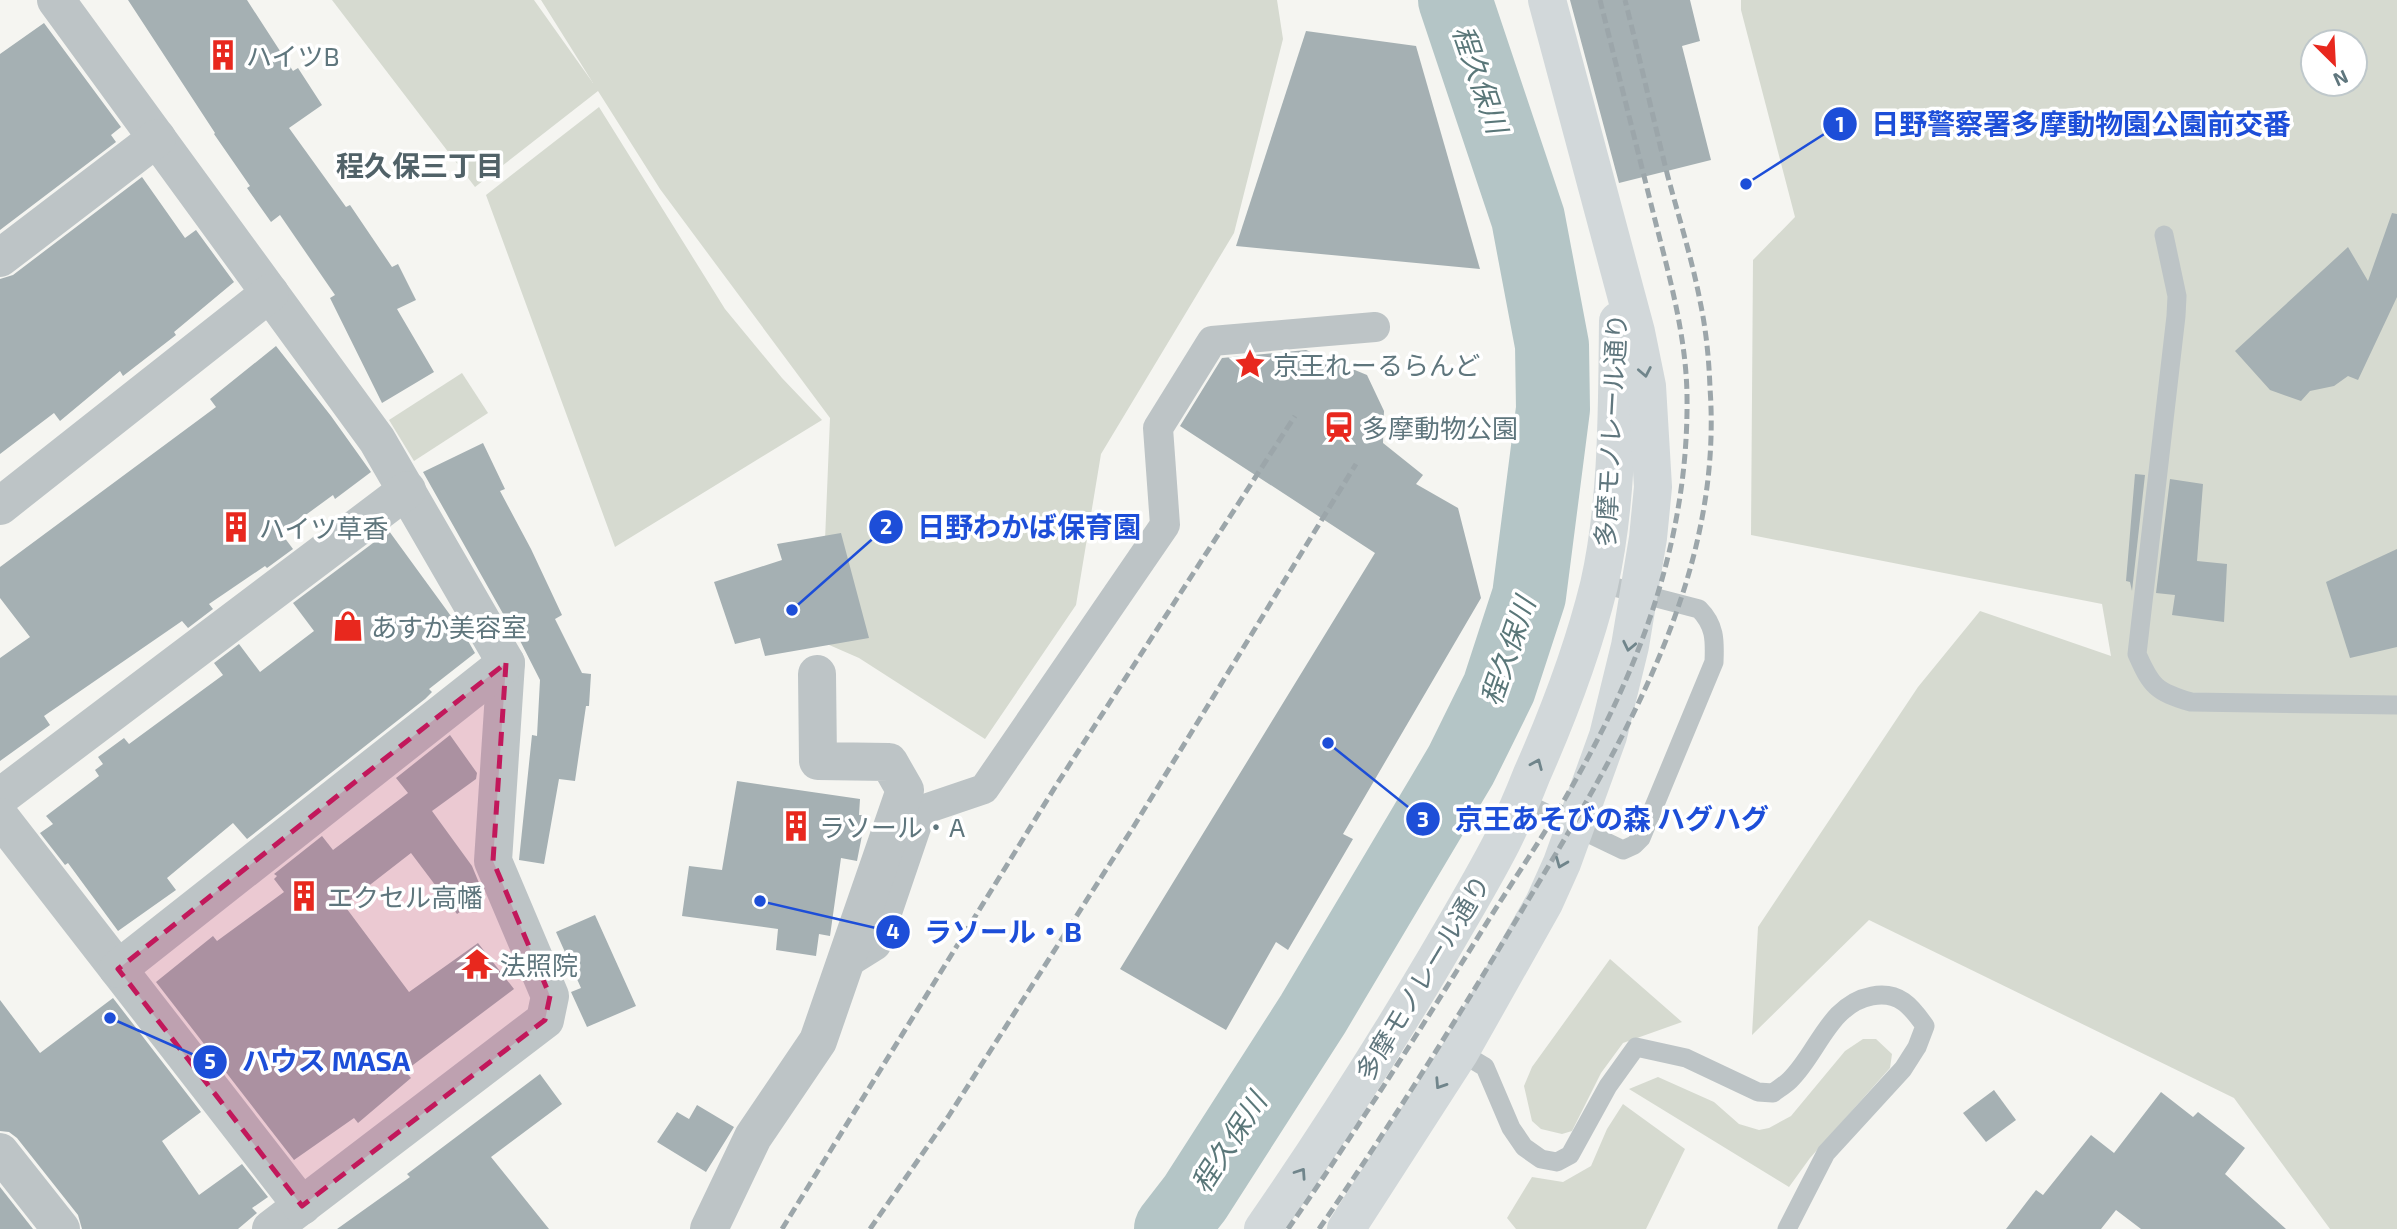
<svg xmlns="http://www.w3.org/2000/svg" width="2397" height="1229" viewBox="0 0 2397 1229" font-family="'Exo 2','Noto Sans JP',sans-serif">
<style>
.green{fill:#d6dad0;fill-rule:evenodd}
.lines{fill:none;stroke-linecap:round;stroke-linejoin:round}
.river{stroke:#b4c5c6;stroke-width:74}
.building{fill:#a5b0b3}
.service{stroke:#bdc4c6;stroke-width:19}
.pedestrian{stroke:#bdc4c6;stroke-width:30}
.minor{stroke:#bdc4c6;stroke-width:38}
.secondary{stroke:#d2d8da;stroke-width:38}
.rail{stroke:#9ca6aa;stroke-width:5;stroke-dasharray:10 5;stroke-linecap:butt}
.oneway{stroke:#70858b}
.marked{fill:#c2185b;fill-opacity:0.2;stroke:#c2185b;stroke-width:5;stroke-dasharray:14 9;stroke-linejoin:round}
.labels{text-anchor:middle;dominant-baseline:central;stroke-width:7;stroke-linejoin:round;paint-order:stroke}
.poi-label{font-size:26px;fill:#5f767d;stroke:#fff;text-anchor:start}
.street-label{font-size:26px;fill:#5f767d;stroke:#fff}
.water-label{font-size:28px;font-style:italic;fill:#5a7779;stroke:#fff}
.neighbourhood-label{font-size:28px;font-weight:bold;fill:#516268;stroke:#fff}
.leader{fill:none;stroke:#1d4ed8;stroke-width:2.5}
.callout-dot{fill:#1d4ed8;stroke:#fff;stroke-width:2.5}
.mark-label{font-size:21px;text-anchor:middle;font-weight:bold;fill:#fff}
.callout-label{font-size:28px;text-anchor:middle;font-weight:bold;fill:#1d4ed8;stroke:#fff;stroke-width:7;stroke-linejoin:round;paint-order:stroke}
</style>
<rect width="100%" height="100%" fill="#f5f5f1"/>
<g class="green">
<path d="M332,0H534L593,83L541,0H1277L1283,39L1234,233L1101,454L1076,605L985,739L859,658L788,627L824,565L830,418L660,189L598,91L475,187Z"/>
<path d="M1741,0H2397V1229H2330L2234,1098L1869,920L1752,1035L1758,927L1918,687L1980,611L2111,656L2102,604L1751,535L1753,260L1795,217L1741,10ZM2313,42H2355V84H2313Z"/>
<path d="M599,107L725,309L782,378L822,420L615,547L486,195Z"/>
<path d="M462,373L488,413L414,461L389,420Z"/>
<path d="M1610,959L1682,1022L1623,1043L1601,1073L1572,1131L1562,1134L1541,1129L1532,1121L1524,1086L1532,1067Z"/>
<path d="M1863,1039H1876L1892,1054L1890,1068L1810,1158L1789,1187L1629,1089L1658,1077L1714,1102L1739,1124L1759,1130L1769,1128L1791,1116L1845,1051Z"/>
<path d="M1623,1104L1685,1149L1646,1229H1516L1507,1218L1532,1177L1563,1182L1591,1166L1607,1129Z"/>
</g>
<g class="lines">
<path class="river" d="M1171,1229L1195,1198L1313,1014L1461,765L1499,688L1529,596L1553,409L1552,345L1528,218L1455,0"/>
</g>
<g class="building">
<path d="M128,0H247L293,71L298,68L322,105L289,128L346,207L350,205L392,267L398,264L416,300L397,309L434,372L382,403L330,298L335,295L280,215L271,222L247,188L250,186L214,134L215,133Z"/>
<path d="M1570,0H1690L1700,41L1682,46L1711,160L1619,183Z"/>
<path d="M44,23L121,127L111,135L116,142L0,230V54Z"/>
<path d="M1306,31L1416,46L1480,269L1236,246Z"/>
<path d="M142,177L185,238L196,230L234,282L174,332L176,335L123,376L120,371L60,421L54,413L0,454V279L13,275Z"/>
<path d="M2392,213L2397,214V297L2358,380L2348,376L2334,386L2310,391L2301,401L2270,390L2235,351L2348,247L2368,281Z"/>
<path d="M276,346L331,416L371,472L335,499L333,495L281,533L293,549L267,568L265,566L209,604L213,609L188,628L182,621L44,716L50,725L0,761V658L30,637L0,598V567L216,407L210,399Z"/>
<path d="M1306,350L1367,375L1384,411L1383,443L1423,475L1416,484L1458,508L1481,598L1343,834L1353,839L1288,950L1276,942L1226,1030L1120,969L1375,553L1180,426L1222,358Z"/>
<path d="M483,443L505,489L500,491L531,549L562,615L555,619L582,673L591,674L589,706H586L575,781L559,779L544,864L519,860L532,735L537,736L540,680L512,625L510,626L423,472Z"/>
<path d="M2135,474L2145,475L2132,591L2130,582L2126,581Z"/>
<path d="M2170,479L2203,484L2197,561L2227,564L2224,622L2172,615L2175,595L2156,593Z"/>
<path d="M389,531L464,634L475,653L429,689L432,692L425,699L247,839L233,823L167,878L176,890L118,931L68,863L65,865L40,833L53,824L46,816L99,776L95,770L103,764L98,757L124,738L129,744L223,675L214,663L239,644L260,672L314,631L293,603Z"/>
<path d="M841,533L869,638L765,656L760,638L735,644L714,582L782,560L777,544Z"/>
<path d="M2397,549V647L2350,658L2326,582Z"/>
<path d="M450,735L477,773L476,779L432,811L472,866L484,895L457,914L411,853L344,905L409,992L478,943L514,989L405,1071L411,1078L358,1123L354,1118L294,1160L156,982L213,936L217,941L284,892L274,879L277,876L274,874L322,836L333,850L408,793L396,778Z"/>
<path d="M737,781L860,799L859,815H866L857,861L841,858L830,936L819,934L816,956L776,950L778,929L682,916L689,866L722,870Z"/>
<path d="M595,915L636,1006L587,1027L571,992L581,988L556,932Z"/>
<path d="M113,998L201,1112L162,1141L199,1195L242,1164L268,1197L252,1208L257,1213L238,1229H82L78,1215L17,1138L9,1132L0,1131V1000L40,1053Z"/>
<path d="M540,1074L562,1104L491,1157L549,1229H337L410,1177L407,1174Z"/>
<path d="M1994,1090L2016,1120L1986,1142L1963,1113Z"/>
<path d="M2161,1092L2193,1117L2198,1112L2245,1148L2225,1174L2286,1229H2141L2116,1210L2101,1229H2006L2036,1190L2043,1195L2091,1135L2114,1153Z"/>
<path d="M697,1105L734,1127L706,1172L657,1142L677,1112L689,1119Z"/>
<path d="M0,1187L33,1229H0Z"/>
</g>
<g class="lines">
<g class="service">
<path d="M2164,235L2177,296L2176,316L2137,654C2151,686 2156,692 2191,702L2397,705"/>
<path d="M1521,801L1623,850L1634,845L1641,838L1714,662C1715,640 1715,625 1699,609L1599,583"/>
<path d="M1460,1052L1485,1067L1511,1128L1524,1147L1541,1159L1557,1162L1570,1155L1608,1086L1636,1047L1686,1058L1758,1092L1773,1093C1778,1089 1785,1085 1790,1080C1818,1053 1829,1004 1872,996C1899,991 1911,1006 1925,1026L1917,1047L1903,1069L1826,1153L1787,1229"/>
</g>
<path class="pedestrian" d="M844,965L876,945L922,810L984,789L1165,525L1158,428L1212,341L1375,327"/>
<g class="minor">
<path d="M56,0L377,440L506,663L493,861L550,996L545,1020L271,1229"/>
<path d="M0,258L157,138"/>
<path d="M0,506L270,293"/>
<path d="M0,797L407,490"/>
<path d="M0,817L302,1206"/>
<path d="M118,969L506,663"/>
<path d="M0,1152L61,1229"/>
<path d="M709,1229L753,1137L818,1041L905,790L889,762L818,761L817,674"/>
</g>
<g class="secondary">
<path d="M1263,1229C1324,1141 1382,1050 1437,957C1459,919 1482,881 1502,842C1513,820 1523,797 1532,774C1559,713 1583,650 1599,585C1618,502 1617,406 1618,321"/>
<path d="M1346,1229L1460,1052L1544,903L1562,863L1608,736L1630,646L1648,538L1653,487L1647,386L1636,332L1547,0"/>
</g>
<g class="rail">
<path d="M782,1229L1057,784L1295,416"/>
<path d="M870,1229L948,1117L1134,826L1356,464"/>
<path d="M1288,1229C1356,1131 1420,1030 1483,929C1515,877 1550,827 1579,774C1645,656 1689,531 1687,395C1686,335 1669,275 1654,216C1636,144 1618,72 1600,0"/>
<path d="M1319,1229C1389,1127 1455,1023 1518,917C1615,755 1724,584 1710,388C1709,359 1706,329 1700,301C1692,259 1679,218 1668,177C1653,118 1640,59 1625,0"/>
</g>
</g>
<defs><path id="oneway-chevron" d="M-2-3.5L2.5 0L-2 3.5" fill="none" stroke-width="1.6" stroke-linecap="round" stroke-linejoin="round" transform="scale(1.75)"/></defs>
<g class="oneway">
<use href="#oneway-chevron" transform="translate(1645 372) rotate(79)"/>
<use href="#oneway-chevron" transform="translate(1629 646) rotate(102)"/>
<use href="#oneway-chevron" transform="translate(1537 764) rotate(-67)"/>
<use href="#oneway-chevron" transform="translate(1561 863) rotate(112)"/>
<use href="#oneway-chevron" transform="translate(1440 1084) rotate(123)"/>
<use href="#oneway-chevron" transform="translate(1301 1173) rotate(-56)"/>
</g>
<path class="marked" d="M506,663L493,861L550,996L545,1020L302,1206L118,969Z"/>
<defs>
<symbol id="building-bare" viewBox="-9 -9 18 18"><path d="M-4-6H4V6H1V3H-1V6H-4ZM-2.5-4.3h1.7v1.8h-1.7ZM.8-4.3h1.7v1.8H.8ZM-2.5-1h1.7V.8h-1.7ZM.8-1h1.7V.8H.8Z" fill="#e8281e" stroke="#fff" stroke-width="2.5" paint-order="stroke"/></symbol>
<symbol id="sight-bare" viewBox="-9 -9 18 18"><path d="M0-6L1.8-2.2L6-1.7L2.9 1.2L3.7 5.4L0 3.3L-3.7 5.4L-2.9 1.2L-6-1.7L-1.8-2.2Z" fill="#e8281e" stroke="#fff" stroke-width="2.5" paint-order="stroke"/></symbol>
<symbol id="station-bare" viewBox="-9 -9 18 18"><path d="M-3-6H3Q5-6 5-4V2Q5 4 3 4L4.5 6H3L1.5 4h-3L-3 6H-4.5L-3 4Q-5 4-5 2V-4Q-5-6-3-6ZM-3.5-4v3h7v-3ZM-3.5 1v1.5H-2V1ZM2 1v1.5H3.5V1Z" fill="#e8281e" stroke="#fff" stroke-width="2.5" paint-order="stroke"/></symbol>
<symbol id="shop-bare" viewBox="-9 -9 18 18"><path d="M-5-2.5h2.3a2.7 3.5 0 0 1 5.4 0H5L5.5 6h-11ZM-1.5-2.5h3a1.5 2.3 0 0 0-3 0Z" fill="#e8281e" stroke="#fff" stroke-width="2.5" paint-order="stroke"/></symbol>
<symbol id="temple-bare" viewBox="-9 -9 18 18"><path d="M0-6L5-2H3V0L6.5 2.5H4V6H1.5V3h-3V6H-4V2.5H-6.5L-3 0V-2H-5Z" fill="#e8281e" stroke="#fff" stroke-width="2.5" paint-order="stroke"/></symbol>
</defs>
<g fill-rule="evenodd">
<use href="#building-bare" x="201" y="33" width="44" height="44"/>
<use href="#sight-bare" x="1228" y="342" width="44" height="44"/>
<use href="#station-bare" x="1317" y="405" width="44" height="44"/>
<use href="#building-bare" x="214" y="505" width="44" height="44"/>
<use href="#shop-bare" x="326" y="604" width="44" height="44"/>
<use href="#building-bare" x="774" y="804" width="44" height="44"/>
<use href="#building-bare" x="282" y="874" width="44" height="44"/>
<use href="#temple-bare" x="455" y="942" width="44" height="44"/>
</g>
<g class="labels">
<g class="poi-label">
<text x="246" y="55">ハイツB</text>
<text x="1273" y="364">京王れーるらんど</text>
<text x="1362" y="427">多摩動物公園</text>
<text x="259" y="527">ハイツ草香</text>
<text x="371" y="626">あすか美容室</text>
<text x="819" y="826">ラソール・A</text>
<text x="327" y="896">エクセル高幡</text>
<text x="500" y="964">法照院</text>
</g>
<g class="street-label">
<text transform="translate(1610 430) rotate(-87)">多摩モノレール通り</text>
<text transform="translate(1422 977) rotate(-59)">多摩モノレール通り</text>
</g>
<g class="water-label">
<text transform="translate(1481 79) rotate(71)">程久保川</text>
<text transform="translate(1507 651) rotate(-71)">程久保川</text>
<text transform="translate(1228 1142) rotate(-57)">程久保川</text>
</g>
<g class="neighbourhood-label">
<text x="420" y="165">程久保三丁目</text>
</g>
</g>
<path class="leader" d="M1746 184L1840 124M792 610L886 527M1328 743L1423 819M760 901L893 932M110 1018L210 1062"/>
<g class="callout-dot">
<circle cx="1746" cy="184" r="7"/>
<circle cx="792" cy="610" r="7"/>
<circle cx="1328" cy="743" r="7"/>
<circle cx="760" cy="901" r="7"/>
<circle cx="110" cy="1018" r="7"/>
<circle cx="1840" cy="124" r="18"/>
<circle cx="886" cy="527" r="18"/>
<circle cx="1423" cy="819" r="18"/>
<circle cx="893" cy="932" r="18"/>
<circle cx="210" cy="1062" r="18"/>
</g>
<g class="mark-label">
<text x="1840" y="132">1</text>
<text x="886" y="534">2</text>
<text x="1423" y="827">3</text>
<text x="893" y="939">4</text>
<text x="210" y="1069">5</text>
</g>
<g class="callout-label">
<text x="2081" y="134">日野警察署多摩動物園公園前交番</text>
<text x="1029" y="537">日野わかば保育園</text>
<text x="1612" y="829">京王あそびの森 ハグハグ</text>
<text x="1003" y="942">ラソール・B</text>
<text x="326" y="1071">ハウス MASA</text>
</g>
<g transform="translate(2334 63) rotate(156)"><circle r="33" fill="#ffffff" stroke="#bfc8cb" stroke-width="2"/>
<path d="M0-5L12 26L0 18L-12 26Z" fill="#e8281e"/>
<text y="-10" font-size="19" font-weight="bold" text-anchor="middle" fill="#5f767d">N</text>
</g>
</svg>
